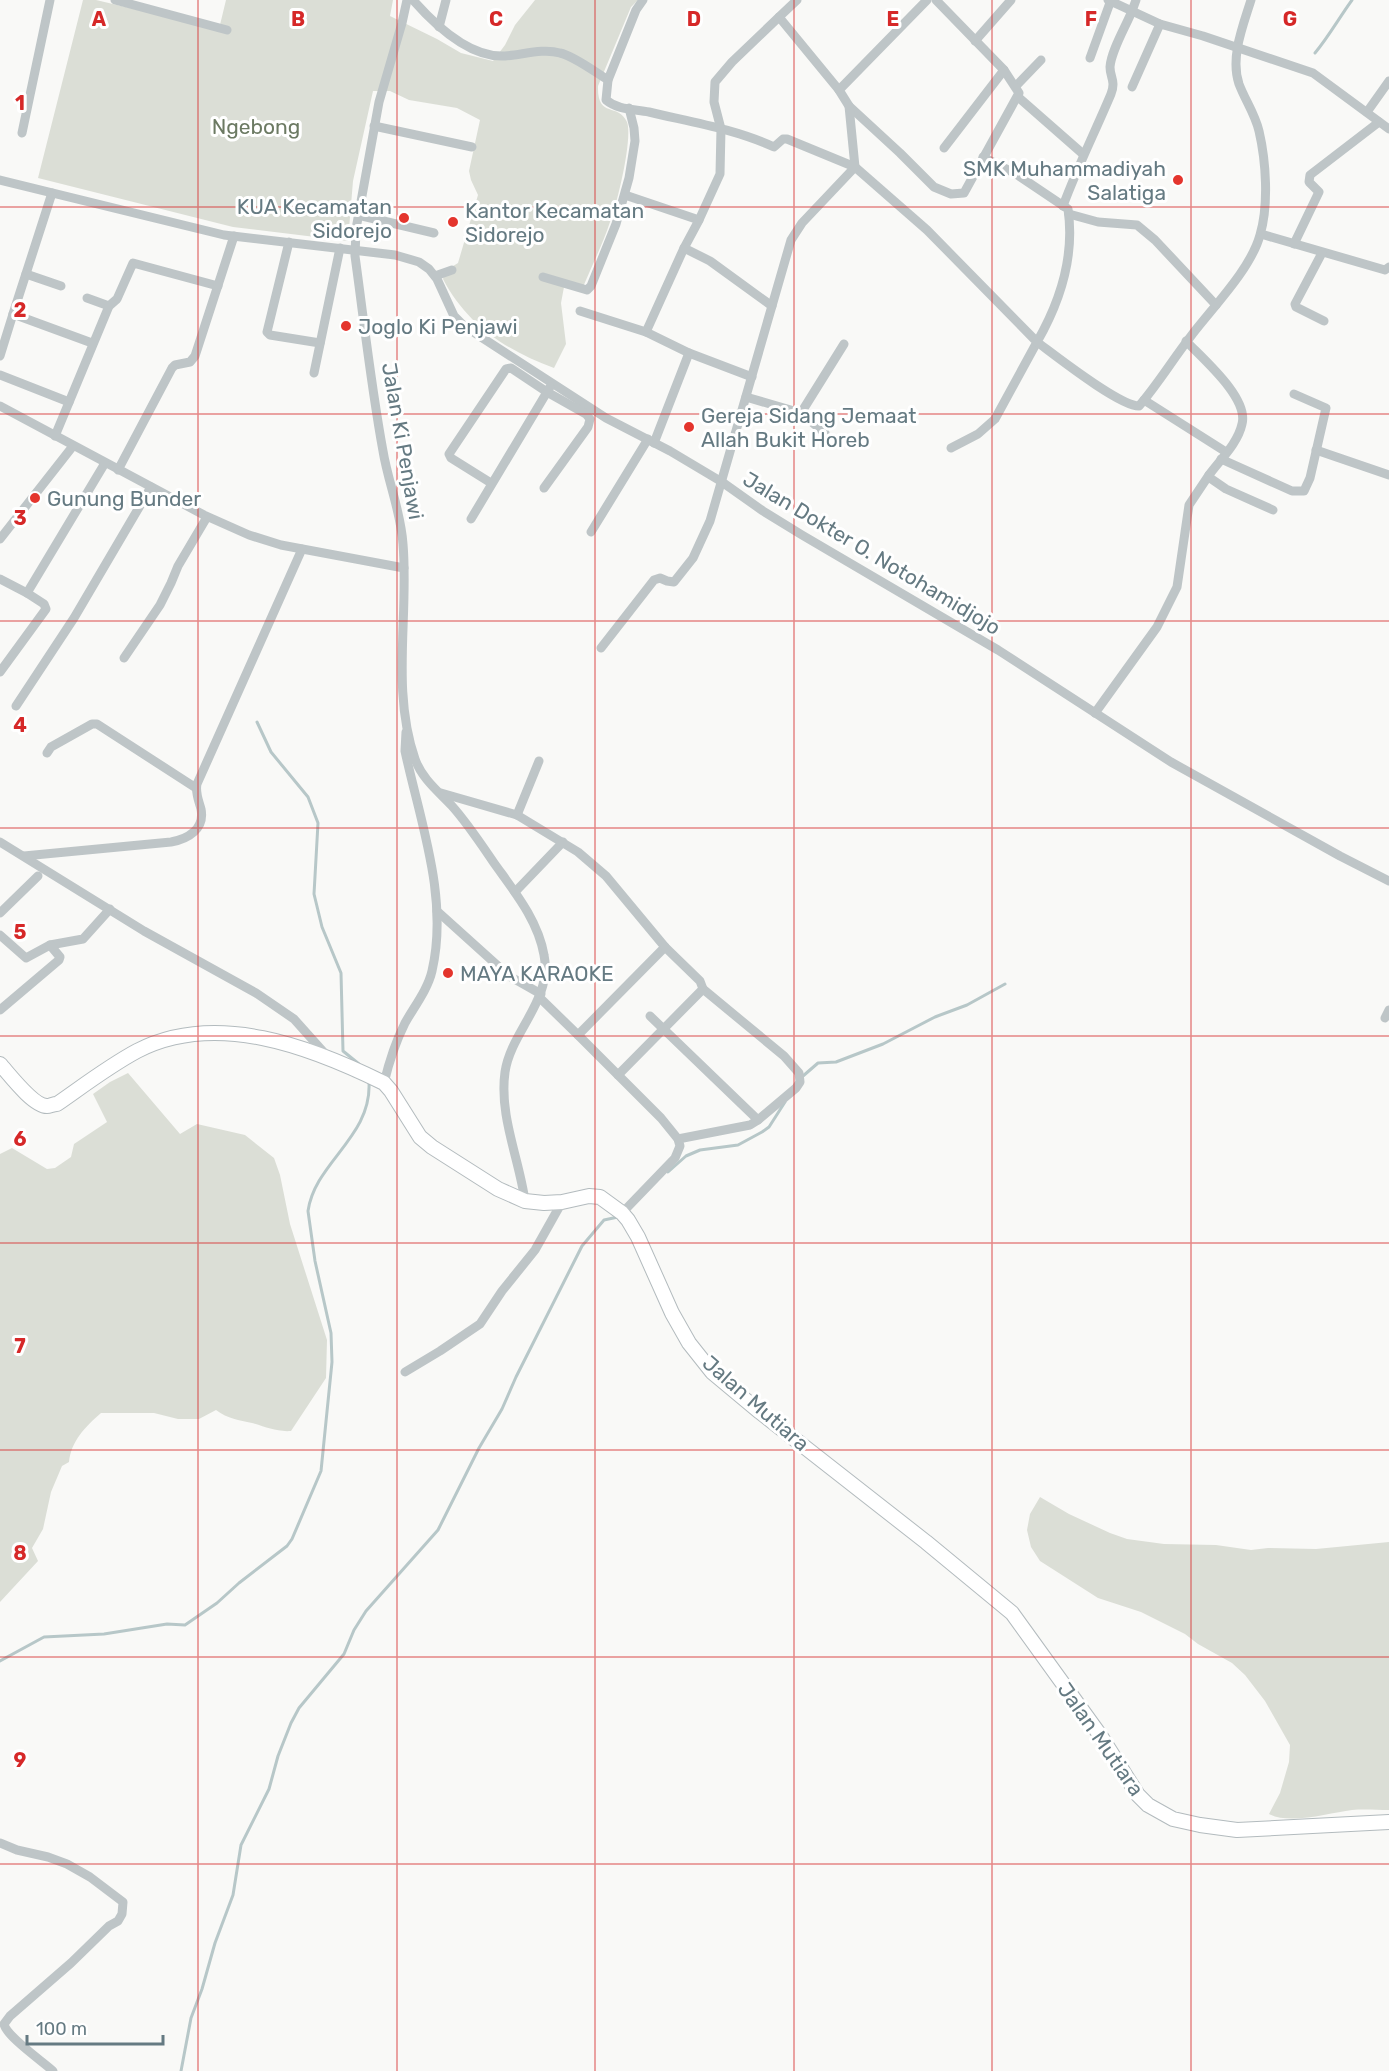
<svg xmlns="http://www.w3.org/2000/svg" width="1389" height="2071" viewBox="0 0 1389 2071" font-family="Rubik,sans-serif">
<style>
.green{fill:#dbded6}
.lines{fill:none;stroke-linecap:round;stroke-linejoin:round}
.stream{stroke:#b7c7c8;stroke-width:3}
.secondary-casing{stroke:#b3bbbe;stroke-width:16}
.street{stroke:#bec5c7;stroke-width:9}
.secondary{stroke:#fff;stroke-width:14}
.grid{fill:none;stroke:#d62828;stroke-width:1.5;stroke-opacity:0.55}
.poi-dot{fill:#e4352d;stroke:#fff;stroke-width:2}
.labels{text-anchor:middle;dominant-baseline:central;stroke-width:6;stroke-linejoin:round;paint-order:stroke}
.park-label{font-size:21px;fill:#6c7a63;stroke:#fff}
.poi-label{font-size:21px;fill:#657a82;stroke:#fff;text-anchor:start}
.street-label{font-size:21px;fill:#657a82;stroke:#fff}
.grid-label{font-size:20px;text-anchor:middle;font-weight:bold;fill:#d62828;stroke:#fff;stroke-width:6;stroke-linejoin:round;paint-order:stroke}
</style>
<rect width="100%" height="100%" fill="#f9f9f7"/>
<g class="green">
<path d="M83,0H96L219,29L226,0H393L390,16L437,39L461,53L493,61L505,45L515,25L535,0H638L631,7L598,86C597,119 618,102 627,122C633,138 617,205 610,222C603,244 592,265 583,287H564L561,303L566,344L554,368C507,351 467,325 443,279L445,271L458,263L478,195L471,180L469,171L480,120L457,108L409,100L390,91H373L353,181L348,241L233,227L38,178Z"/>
<path d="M128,1073L180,1134L197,1124L245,1135L274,1158L280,1175L290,1224L327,1340L326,1378L291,1431C276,1432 266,1427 252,1423C239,1420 228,1419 216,1410L199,1419H178L154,1413H101C86,1426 71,1441 69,1462L62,1466L51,1492L43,1529L32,1548L38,1561L0,1602V1154L12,1148L47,1169L55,1168L71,1157L74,1144L107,1122L93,1094L110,1082Z"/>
<path d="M1040,1497L1069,1514L1110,1533L1127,1539L1164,1544L1216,1545L1251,1550L1268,1548L1316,1549L1389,1542V1810C1377,1810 1364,1809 1352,1810C1329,1813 1290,1825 1269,1814L1280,1793L1289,1762L1290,1745L1265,1701L1245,1675L1232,1663L1198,1644L1185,1634L1141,1612L1098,1598L1040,1561L1031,1547L1027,1530L1030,1514Z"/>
</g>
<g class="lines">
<g class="stream">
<path d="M1315,53C1329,36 1339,18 1352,0"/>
<path d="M257,722L271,752L308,797L318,823L314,894L322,927L341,973L343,1051L359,1064"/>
<path d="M803,1076L818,1063L836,1062L883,1044L935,1017L967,1005L1005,984"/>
<path d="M668,1172L686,1156L700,1150L738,1145L762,1132L769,1127L785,1102"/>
<path d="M0,1661L44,1637L104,1634L167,1624L185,1625L217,1603L239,1583L287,1546L292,1539L321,1471L332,1362L331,1333L315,1261L308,1211C315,1162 372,1137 369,1082"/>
<path d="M181,2071L191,2018L202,1989L215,1943L233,1895L241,1845L269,1789L278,1756L291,1723L299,1708L344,1654L354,1630L366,1611L438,1530L479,1448L502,1409L516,1377L582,1246L604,1220L618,1217"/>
</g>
<defs>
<path id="secondary" d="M0,1064C9,1074 33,1106 47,1106C50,1106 53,1104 57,1104C83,1086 109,1066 137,1051C216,1010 311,1047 384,1083L391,1091L420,1137L432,1147L498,1189L525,1201L544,1203L562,1202L589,1196L600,1197L622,1213L628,1220L638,1237L672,1313L689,1343L712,1372L760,1412L926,1542L1012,1613L1100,1735L1138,1795L1148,1805L1173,1819L1200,1825L1237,1830L1389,1822"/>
</defs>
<use href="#secondary" class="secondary-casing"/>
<g class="street">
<path d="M115,0L227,30"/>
<path d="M407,0L402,23L379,102L356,229L355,256C364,321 371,386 383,451C388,482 401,512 403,544C409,615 391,690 415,759C422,779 439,792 452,806C468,824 481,844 494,863C514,891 538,920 544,955C553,1000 511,1031 505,1072C499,1116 519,1158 525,1201"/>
<path d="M413,0C435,25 469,58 505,56C522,55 543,48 560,53C574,56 595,72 608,80"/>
<path d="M643,0L636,10L608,80L606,100C618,110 634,109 649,112C691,122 735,129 774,147L783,139H787L855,167L927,230L1037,342L995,419L978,434L951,448"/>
<path d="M1108,0L1132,11L1136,0"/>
<path d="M779,17L797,0"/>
<path d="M439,27L446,0"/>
<path d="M975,41L1011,0"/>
<path d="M1090,58L1111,0"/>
<path d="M1016,86L1041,60"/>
<path d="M1132,87L1160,24"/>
<path d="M1018,97L1083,154"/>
<path d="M849,106L900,153L934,187L951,194L964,193L1019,93L1004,70L936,0"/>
<path d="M1367,112L1389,81"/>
<path d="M374,126L472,147"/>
<path d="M22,133L50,0"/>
<path d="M944,148L1004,70"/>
<path d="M983,157L1016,174L1068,209C1075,257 1060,302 1037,342C1056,356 1119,406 1139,406C1158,384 1173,359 1191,336C1212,308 1251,269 1260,235C1269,205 1266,161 1259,131C1255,114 1245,100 1239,84C1230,57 1243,26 1251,0"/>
<path d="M0,180L224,235L395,255L419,262L429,269L437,279L454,316L464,326L606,418L670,451L722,482L763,511L802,535L998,650L1171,762L1340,856L1389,881"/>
<path d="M52,193L13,314L92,343"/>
<path d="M625,195L699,220L720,174L721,129L714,102L715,82L732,62L779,17L839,90"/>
<path d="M1063,206C1077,168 1095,132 1111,94C1116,81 1110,77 1110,67C1111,51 1126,26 1132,11L1160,24L1203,36L1313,73L1389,129"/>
<path d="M1069,214L1098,222L1137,225L1155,240L1216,305"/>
<path d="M358,215L434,233"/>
<path d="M699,220L684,248L646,332L689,353L752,377"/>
<path d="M1261,234L1385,270L1389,267"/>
<path d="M289,242L267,332L270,335L320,343"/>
<path d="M1294,244L1318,194L1319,192L1309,182L1310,175L1379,122"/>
<path d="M684,248L710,261L772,306"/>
<path d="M1322,253L1295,304L1296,307L1324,321"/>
<path d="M26,274L61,286"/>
<path d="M435,276L452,270"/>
<path d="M543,277L587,290L591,286L616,224L629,178L635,141L634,128L629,108"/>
<path d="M87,298L109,306"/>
<path d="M580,311L646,332"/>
<path d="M1186,341C1203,359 1249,398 1242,424C1238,443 1220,460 1209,475L1210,478L1226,489L1273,510"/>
<path d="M0,356L13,314"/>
<path d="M314,373L340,248"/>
<path d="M0,375L69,402"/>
<path d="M746,397L801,413L844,344"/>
<path d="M1144,400L1226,452"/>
<path d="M0,406L204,515L249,535L281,545L404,568"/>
<path d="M801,413L825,433"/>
<path d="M55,436L109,306L117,299L133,263L218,286"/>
<path d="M654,443L689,353"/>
<path d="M1316,450L1389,475"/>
<path d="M1221,459L1292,491H1304L1310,478L1326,408L1294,394"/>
<path d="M118,470L172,368L175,365L190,362L195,356L234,236"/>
<path d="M491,483L451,458L449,454L506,369L511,368L547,392L586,414L590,419L588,427L544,488"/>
<path d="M471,519L550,387"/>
<path d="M591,532L648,439"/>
<path d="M0,539L73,446"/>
<path d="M0,579L27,593"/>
<path d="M601,648L654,580L660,578L667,581L674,582L693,558L710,521L791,240L802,223L855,167L849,106L839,90L927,0"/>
<path d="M124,658L160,605L171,583L178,566L207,517"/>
<path d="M0,672L46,609L44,604L27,593L105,463"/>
<path d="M16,706L74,618L151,487"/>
<path d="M1095,713L1157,627L1177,587L1189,505L1209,475"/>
<path d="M47,753L51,747L92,724H97L196,788"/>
<path d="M441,793L517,815L578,852L606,876L665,947L578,1035L539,997"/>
<path d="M517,815L539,761"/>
<path d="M0,842L144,931L256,993L294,1019L328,1057"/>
<path d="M24,856L171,842C188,839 205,829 201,809C199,801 195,793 197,784L302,549"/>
<path d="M515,892L563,842"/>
<path d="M437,911L509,976L541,994"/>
<path d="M0,913L38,876"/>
<path d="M0,935L26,958L50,945L83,939L110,909"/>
<path d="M703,989L784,1056L799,1073L800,1082L796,1088L758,1120"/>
<path d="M0,1010L59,960L60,957L50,945"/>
<path d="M650,1016L758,1120L750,1125L678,1139"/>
<path d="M1385,1018L1389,1010"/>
<path d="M578,1035L661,1118L678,1139L680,1146L675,1158L622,1213"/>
<path d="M618,1075L703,989L700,981L665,947"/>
<path d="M384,1083C389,1062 395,1043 405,1023C414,1007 428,989 432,971C449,898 420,821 405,751L406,732"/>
<path d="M405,1372L440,1351L480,1324L502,1291L535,1250L562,1202"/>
<path d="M0,1843L17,1850L48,1857L67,1864L90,1877L123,1902L122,1914L118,1921L109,1926L71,1963L10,2016L4,2024C6,2036 42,2061 53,2071"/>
</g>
<use href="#secondary" class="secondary"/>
</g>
<path class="grid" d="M198,0V2071M397,0V2071M595,0V2071M794,0V2071M992,0V2071M1191,0V2071M0,207H1389M0,414H1389M0,621H1389M0,828H1389M0,1036H1389M0,1243H1389M0,1450H1389M0,1657H1389M0,1864H1389"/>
<g class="poi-dot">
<circle cx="1178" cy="180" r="6"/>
<circle cx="404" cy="218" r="6"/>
<circle cx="453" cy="222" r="6"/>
<circle cx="346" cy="326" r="6"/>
<circle cx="689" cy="427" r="6"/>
<circle cx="35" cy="498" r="6"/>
<circle cx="448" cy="973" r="6"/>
</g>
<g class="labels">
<g class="park-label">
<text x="256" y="126">Ngebong</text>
</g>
<g class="poi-label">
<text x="1166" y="168" text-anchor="end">SMK Muhammadiyah<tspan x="1166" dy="24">Salatiga</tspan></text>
<text x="392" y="206" text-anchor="end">KUA Kecamatan<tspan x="392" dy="24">Sidorejo</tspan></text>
<text x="465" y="210">Kantor Kecamatan<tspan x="465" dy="24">Sidorejo</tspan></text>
<text x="358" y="326">Joglo Ki Penjawi</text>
<text x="701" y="415">Gereja Sidang Jemaat<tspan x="701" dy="24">Allah Bukit Horeb</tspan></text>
<text x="47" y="498">Gunung Bunder</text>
<text x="460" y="973">MAYA KARAOKE</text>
</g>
<g class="street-label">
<text transform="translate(403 441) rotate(80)">Jalan Ki Penjawi</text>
<text transform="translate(872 553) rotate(31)">Jalan Dokter O. Notohamidjojo</text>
<text transform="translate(756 1403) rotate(41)">Jalan Mutiara</text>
<text transform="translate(1101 1739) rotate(55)">Jalan Mutiara</text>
</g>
</g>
<g class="grid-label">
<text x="99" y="26">A</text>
<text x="298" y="26">B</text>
<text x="496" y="26">C</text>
<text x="694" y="26">D</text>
<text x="893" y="26">E</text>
<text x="1091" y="26">F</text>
<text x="1290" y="26">G</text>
<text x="20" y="110">1</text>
<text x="20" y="317">2</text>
<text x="20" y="525">3</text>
<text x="20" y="732">4</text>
<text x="20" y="939">5</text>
<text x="20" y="1146">6</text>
<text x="20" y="1353">7</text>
<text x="20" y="1560">8</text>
<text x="20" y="1767">9</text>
</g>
<path d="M27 2035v9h136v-9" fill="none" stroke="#657a82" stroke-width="3"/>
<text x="36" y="2035" font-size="18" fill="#657a82" stroke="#ffffff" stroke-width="4.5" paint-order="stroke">100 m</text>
</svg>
